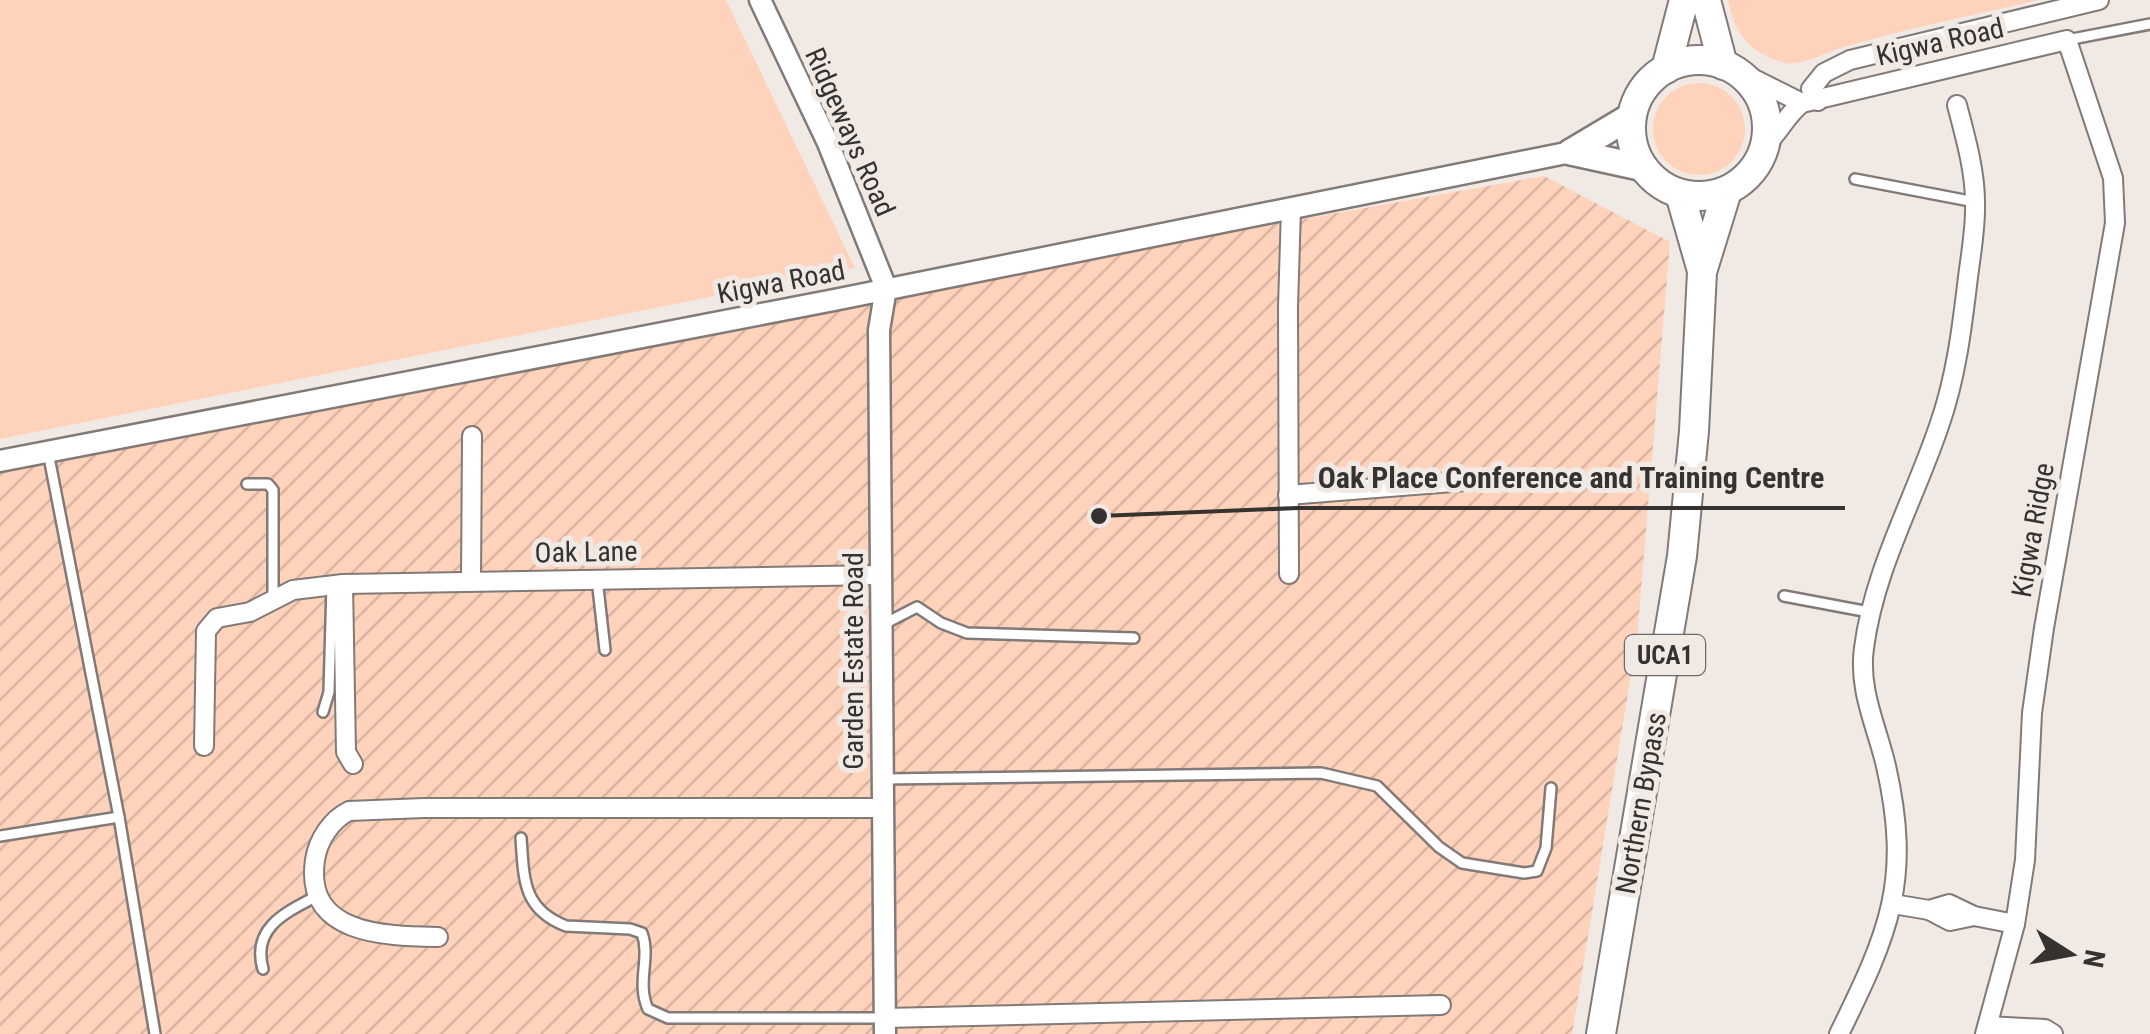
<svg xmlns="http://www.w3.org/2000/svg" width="2150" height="1034" viewBox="0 0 2150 1034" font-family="'Roboto Condensed',sans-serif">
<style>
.grass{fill:#ffd2bc}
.garden{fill:url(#garden-furrows)}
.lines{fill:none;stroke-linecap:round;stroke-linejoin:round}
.service-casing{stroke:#827a77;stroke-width:14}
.minor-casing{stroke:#827a77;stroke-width:22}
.tertiary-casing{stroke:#827a77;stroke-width:25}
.secondary-casing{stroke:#827a77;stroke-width:30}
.primary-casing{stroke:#827a77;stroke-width:32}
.service{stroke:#fff;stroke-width:9}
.minor{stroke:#fff;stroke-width:18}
.tertiary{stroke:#fff;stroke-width:20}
.secondary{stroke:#fff;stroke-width:25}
.primary{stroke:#fff;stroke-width:28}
.labels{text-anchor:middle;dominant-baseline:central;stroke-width:10;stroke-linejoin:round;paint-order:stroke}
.shield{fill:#f1e9e4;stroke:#6d6966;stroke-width:2.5}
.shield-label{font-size:25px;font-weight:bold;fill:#353230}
.street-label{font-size:28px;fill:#353230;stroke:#f1e9e4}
.leader{fill:none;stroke:#353230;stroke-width:4}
.callout-dot{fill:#353230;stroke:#f1e9e4;stroke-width:4}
.callout-label{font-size:30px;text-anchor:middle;font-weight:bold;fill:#353230;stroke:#f1e9e4;stroke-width:10;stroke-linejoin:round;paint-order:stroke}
</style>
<defs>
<pattern id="garden-furrows" width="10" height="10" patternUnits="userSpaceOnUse" patternTransform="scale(2.5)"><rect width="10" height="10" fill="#ffd2bc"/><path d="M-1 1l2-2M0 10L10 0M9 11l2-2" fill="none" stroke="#dbb5a2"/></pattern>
</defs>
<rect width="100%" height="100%" fill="#f1e9e4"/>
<g class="grass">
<path d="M0,0H726L855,268L0,439Z"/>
<path d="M1728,0H2038C1971,16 1902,29 1837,49C1823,54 1800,66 1786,63C1751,55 1734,33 1728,0Z"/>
<circle cx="1699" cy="129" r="46"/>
</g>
<path class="garden" d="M1544,176L1670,242L1637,638L1572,1034H0V452Z"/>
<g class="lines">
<defs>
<g id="service">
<path d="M2067,40L2150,24"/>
<path d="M1855,179L1975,202"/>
<path d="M48,452L119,817L155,1034"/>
<path d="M247,484H268L273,490V598"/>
<path d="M597,579L605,650"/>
<path d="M1784,596L1869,612"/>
<path d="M886,617V623L917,607L941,623L967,633L1134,638"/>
<path d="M323,712L329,692L332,585"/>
<path d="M883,779L1321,773L1377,786L1439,847L1462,863L1524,873L1537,871L1546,848L1551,788"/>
<path d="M0,836L119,817"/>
<path d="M521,838C524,878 522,909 566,926L630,929L642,933C651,958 636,983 648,1009L668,1018H885"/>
<path d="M263,969C251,927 287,912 317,896"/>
</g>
<g id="minor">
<path d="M1732,68L1802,103"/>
<path d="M1818,101L1811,89L1824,73L1850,60L2099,0"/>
<path d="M1765,145C1780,132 1786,115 1802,103L2067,40L2113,178L2115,223L2044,628L2032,713L2025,860L2015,924L1985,1034"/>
<path d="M1288,495L1490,479"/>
<path d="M1289,574L1288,307L1291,209"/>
<path d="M471,581L472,436"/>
<path d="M343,584L346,752L353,764"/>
<path d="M204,746L206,631L217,618L250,612L293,590L343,584L880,575"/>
<path d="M1893,904L1929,910L1950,921L1974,916"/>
<path d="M1929,910L1949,904L1974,916L2015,924"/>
<path d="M438,937C385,936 304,935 315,860C318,840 331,820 349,811L424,808H882"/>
<path d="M885,1018L1441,1005"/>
<path d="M1988,1026L2045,1029L2053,1034"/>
<path d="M1839,1034C1889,932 1912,881 1886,766C1877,727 1858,690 1864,648C1874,570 1914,500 1939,426C1956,378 1962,328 1968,277C1971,253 1976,227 1975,202C1975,170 1965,136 1957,105"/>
</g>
<g id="tertiary">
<path d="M760,0L828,143L886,288L879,330L885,1034"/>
<path d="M0,461L834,300L1571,152"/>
</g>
<g id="secondary">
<path d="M1571,152L1644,168"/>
<path d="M1571,152L1633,115"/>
</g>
<g id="primary">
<path d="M1706,0L1723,65"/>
<circle cx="1699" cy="128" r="68"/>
<path d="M1666,69L1684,0"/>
<path d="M1680,194L1702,271"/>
<path d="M1601,1034L1682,556L1694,431L1702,272L1727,191"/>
</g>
</defs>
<use href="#service" class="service-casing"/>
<use href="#minor" class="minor-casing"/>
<use href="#tertiary" class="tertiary-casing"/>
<use href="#secondary" class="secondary-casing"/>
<use href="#primary" class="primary-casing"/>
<use href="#service" class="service"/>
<use href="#minor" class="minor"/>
<use href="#tertiary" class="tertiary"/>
<use href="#secondary" class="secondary"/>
<use href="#primary" class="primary"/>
</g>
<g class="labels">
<rect class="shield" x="1625" y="635" width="80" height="40" rx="8"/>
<g class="shield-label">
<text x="1665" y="655">UCA1</text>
</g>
<g class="street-label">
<text transform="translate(1940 42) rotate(-13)">Kigwa Road</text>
<text transform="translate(850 132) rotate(66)">Ridgeways Road</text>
<text transform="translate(781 282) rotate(-11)">Kigwa Road</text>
<text transform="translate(2033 530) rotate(-80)">Kigwa Ridge</text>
<text transform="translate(586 552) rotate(-1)">Oak Lane</text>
<text transform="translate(853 661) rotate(-90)">Garden Estate Road</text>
<text transform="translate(1641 803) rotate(-80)">Northern Bypass</text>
</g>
</g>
<path class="leader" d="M1099 516L1298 508H1845"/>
<circle class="callout-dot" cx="1099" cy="516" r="10"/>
<g class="callout-label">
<text x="1571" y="488">Oak Place Conference and Training Centre</text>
</g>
<g transform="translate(2070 954) rotate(101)" stroke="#f1e9e4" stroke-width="8" paint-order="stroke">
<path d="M0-8L18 38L0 25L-18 38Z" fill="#353230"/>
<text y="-15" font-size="28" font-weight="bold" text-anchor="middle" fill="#353230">N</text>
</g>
</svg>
